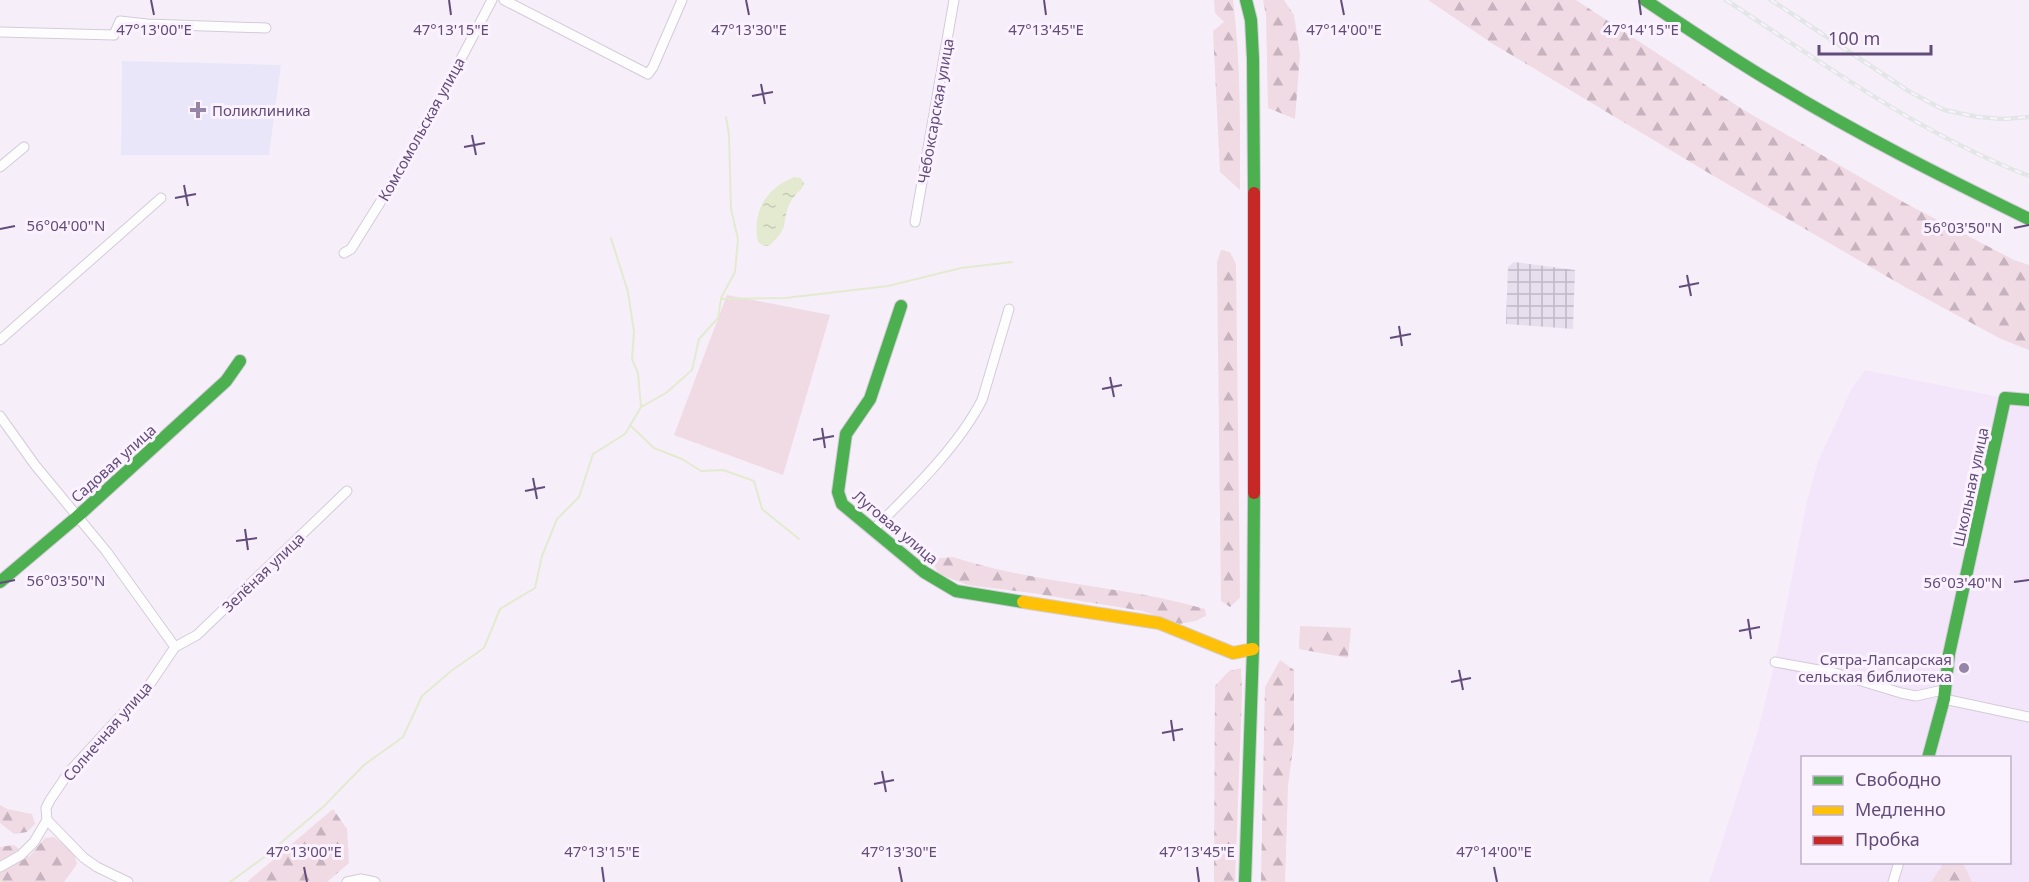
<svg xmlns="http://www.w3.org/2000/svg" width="2029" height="882" viewBox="0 0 2029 882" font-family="'Noto Sans',sans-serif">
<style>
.residential{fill:#f4e6fa;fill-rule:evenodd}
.industrial{fill:url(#industrial-grid)}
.medical{fill:#e9e6fa}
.forest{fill:url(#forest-firs)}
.garden{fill:#f0dae4}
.water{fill:url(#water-ripples)}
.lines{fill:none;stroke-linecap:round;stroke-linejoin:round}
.stream{stroke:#e4ead0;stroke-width:2}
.street-casing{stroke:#d3cbd9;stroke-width:11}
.fast-casing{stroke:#d4ccda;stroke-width:14}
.slow-casing{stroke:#d4ccda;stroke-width:14}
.jam-casing{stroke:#d4ccda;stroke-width:14}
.street{stroke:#fefdfe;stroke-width:9}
.fast{stroke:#4caf50;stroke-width:12}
.slow{stroke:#ffc107;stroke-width:12}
.jam{stroke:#c62828;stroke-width:12}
.rail-casing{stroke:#e3e6e6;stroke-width:4.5}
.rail{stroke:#fbf2ff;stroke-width:2;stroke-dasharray:7;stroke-linecap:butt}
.ticks{fill:none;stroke:#624c7a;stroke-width:2}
.poi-dot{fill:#9685a6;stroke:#fbf2ff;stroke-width:2}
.labels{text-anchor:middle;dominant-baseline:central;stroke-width:6;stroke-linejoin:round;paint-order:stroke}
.poi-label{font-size:15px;fill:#624c7a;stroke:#fbf2ff;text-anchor:start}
.street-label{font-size:15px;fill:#624c7a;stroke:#fbf2ff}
.ticks-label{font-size:15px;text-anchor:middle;fill:#624c7a;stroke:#fbf2ff;stroke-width:6;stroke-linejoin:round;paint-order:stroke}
</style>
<defs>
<pattern id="industrial-grid" width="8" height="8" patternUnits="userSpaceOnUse" patternTransform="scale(1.5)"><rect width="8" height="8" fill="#e7dfed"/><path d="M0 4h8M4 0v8" fill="none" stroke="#bfb7c5"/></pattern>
<pattern id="forest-firs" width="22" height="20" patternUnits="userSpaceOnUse" patternTransform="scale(1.5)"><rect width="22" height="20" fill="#f0dae4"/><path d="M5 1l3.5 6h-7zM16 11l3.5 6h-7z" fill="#c6b3be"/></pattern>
<pattern id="water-ripples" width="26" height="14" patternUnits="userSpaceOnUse" patternTransform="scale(1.5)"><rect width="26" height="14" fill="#e4ead0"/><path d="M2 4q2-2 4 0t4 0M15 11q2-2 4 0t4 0" fill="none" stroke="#c6cab6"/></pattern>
</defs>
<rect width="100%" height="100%" fill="#f6eff9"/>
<path class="residential" d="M1865,370L2005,398L2029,400V882H1709L1758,731L1775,662L1807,501L1818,461L1852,388ZM1802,758H2010V862H1802Z"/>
<path class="industrial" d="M1514,262L1575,270L1573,329L1506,324L1508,267Z"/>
<path class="medical" d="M122,61L281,65L269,155H121Z"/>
<g class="forest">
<path d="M1214,0H1233C1241,63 1240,127 1240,190L1220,172L1213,31L1224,22L1215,13Z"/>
<path d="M1263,0H1284L1294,15L1300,54L1295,119L1268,108L1266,15Z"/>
<path d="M1428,0H1576L1742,109L1905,203L2014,260L2029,265V350L2001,339L1905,287L1712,175L1493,44Z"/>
<path d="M1221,250L1230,252L1236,264L1240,598L1230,607L1221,601L1217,262Z"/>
<path d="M953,557C1035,584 1121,585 1205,609L1206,616L1195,621L1179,624L1143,611L1032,593L968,585L939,574L930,559Z"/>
<path d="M1300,626L1351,628L1348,658L1299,649Z"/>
<path d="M1280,660L1294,670V741L1288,785L1285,882H1261L1265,687Z"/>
<path d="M1241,668L1242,694L1235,882H1214L1215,686L1229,671Z"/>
<path d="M0,805L7,809L32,814L35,824L27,832L14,834L0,823Z"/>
<path d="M333,809L347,829L349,863L327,882H247Z"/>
<path d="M54,837L74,853L77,864L64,882H0V847L14,845L29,857L45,838Z"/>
<path d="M1944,863H1963L1972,882H1931Z"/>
</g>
<path class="garden" d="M727,295L830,315L783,475L674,435Z"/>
<path class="water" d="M794,177L801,178L804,183C802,191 797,192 793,198C786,207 786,217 784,226C781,235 775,240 769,246H764L758,242C752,212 765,189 794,177Z"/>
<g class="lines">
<g class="stream">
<path d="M611,238L628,292L634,332L632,359L638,373L641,407"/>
<path d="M721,298L735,272L738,239L731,209L729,135L726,117"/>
<path d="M631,426L654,448L682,459L701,471L723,470L754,481L762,509L799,539"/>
<path d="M0,880L2,882"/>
<path d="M230,882L263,858L323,807L364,765L403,737L422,696L451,671L484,648L500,609L535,588L542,556L557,519L579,497L593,454L625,434L641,407L666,393L692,370L699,339L718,318L721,299L785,298L888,286L961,268L1012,262"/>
</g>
<defs>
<g id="street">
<path d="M504,0L648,74L653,67L682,0"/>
<path d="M0,32L114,35L120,21L147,24L266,28"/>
<path d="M0,167L24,147"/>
<path d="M915,222L954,0"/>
<path d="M344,253L351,249L414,148L492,0"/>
<path d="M0,340L161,198"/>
<path d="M0,416L35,465L106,551L175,647"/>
<path d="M873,530C910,493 958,447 982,400L1009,309"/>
<path d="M175,647L197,635L347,491"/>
<path d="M1775,662L1835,673L1901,693L1916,696L1938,691L1945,694"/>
<path d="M1944,699L2029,717"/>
<path d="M47,820L84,858L97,867L128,882"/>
<path d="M0,867L21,855L34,842L47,820L46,808L50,800L69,772L150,684L175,647"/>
<path d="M347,882L361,879L375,882"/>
<path d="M1893,882L1899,862"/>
</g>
<g id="fast">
<path d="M1246,0L1251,20L1253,59L1254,193"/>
<path d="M1645,0C1688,29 1731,58 1775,84C1857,134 1943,177 2029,219"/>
<path d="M901,306L870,399L846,434L838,492L842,504L924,572L956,591L1023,602"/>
<path d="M0,582L78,516L226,381L240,361"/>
<path d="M1928,758L1944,699L1949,654L2005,398L2029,400"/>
<path d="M1245,882L1253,649L1254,493"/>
</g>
<path id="slow" d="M1023,602L1159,623L1233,653L1253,649"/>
<path id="jam" d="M1254,493V193"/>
</defs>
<use href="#street" class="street-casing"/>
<use href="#fast" class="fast-casing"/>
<use href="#slow" class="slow-casing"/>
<use href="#jam" class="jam-casing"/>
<use href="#street" class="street"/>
<use href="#fast" class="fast"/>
<use href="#slow" class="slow"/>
<use href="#jam" class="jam"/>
<defs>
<g id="rail">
<path d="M1726,0C1824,64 1920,134 2029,176"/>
<path d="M1771,0L1910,92L1944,110L1978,117L2003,119L2029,117"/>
</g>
</defs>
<use href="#rail" class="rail-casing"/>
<use href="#rail" class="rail"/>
</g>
<path class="ticks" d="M151,0L154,15M449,0L451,15M746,0L749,15M1044,0L1046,15M1341,0L1344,15M1639,0L1641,15M761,84L765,104M752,96L773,92M472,135L476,155M464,147L485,143M184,185L188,206M175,198L196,194M2014,228L2029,225M0,229L15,226M1687,275L1691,296M1679,287L1699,283M1399,326L1402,346M1390,338L1411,334M1110,377L1114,397M1102,389L1122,385M822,428L825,448M813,440L834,436M533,478L537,499M525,491L545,487M245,529L248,550M236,541L257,538M2014,582L2029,580M0,583L15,580M1748,619L1751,639M1739,631L1760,627M1459,670L1463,690M1451,682L1471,678M1171,720L1174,741M1162,733L1183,729M882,771L886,792M874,784L894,780M304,867L307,882M602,867L604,882M899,867L902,882M1197,867L1199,882M1494,867L1497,882"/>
<g class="poi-dot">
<path d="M195 101h6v6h6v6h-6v6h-6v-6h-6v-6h6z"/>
<circle cx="1964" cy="668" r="6"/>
</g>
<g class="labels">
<g class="poi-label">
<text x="212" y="110">Поликлиника</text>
<text x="1952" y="659" text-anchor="end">Сятра-Лапсарская<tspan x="1952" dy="17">сельская библиотека</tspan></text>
</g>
<g class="street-label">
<text transform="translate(935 111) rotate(-80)">Чебоксарская улица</text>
<text transform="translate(421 129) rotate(-61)">Комсомольская улица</text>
<text transform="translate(113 463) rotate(-42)">Садовая улица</text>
<text transform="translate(1970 487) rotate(-78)">Школьная улица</text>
<text transform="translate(896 527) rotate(40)">Луговая улица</text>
<text transform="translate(263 572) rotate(-44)">Зелёная улица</text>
<text transform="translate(107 731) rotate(-49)">Солнечная улица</text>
</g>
</g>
<g class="ticks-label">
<text x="154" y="35">47°13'00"E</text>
<text x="451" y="35">47°13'15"E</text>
<text x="749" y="35">47°13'30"E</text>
<text x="1046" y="35">47°13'45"E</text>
<text x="1344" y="35">47°14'00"E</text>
<text x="1641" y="35">47°14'15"E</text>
<text x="66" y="231">56°04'00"N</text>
<text x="1963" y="233">56°03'50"N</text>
<text x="66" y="586">56°03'50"N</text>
<text x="1963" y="588">56°03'40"N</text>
<text x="304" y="857">47°13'00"E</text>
<text x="602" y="857">47°13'15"E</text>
<text x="899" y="857">47°13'30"E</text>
<text x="1197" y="857">47°13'45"E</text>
<text x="1494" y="857">47°14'00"E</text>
</g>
<rect x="1801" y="756" width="210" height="108" fill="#fbf2ff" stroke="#beb0ca" stroke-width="1.5"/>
<rect x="1813" y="776" width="30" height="9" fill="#4caf50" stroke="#beb0ca" stroke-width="1.5"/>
<text x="1855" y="786" font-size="18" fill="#624c7a">Свободно</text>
<rect x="1813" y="806" width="30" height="9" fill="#ffc107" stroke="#beb0ca" stroke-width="1.5"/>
<text x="1855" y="816" font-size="18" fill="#624c7a">Медленно</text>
<rect x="1813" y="836" width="30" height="9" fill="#c62828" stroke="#beb0ca" stroke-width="1.5"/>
<text x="1855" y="846" font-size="18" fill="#624c7a">Пробка</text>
<path d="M1819 45v9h112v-9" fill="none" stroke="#624c7a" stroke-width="3"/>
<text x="1828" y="45" font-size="18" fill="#624c7a" stroke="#fbf2ff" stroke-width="4.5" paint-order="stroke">100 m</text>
</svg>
